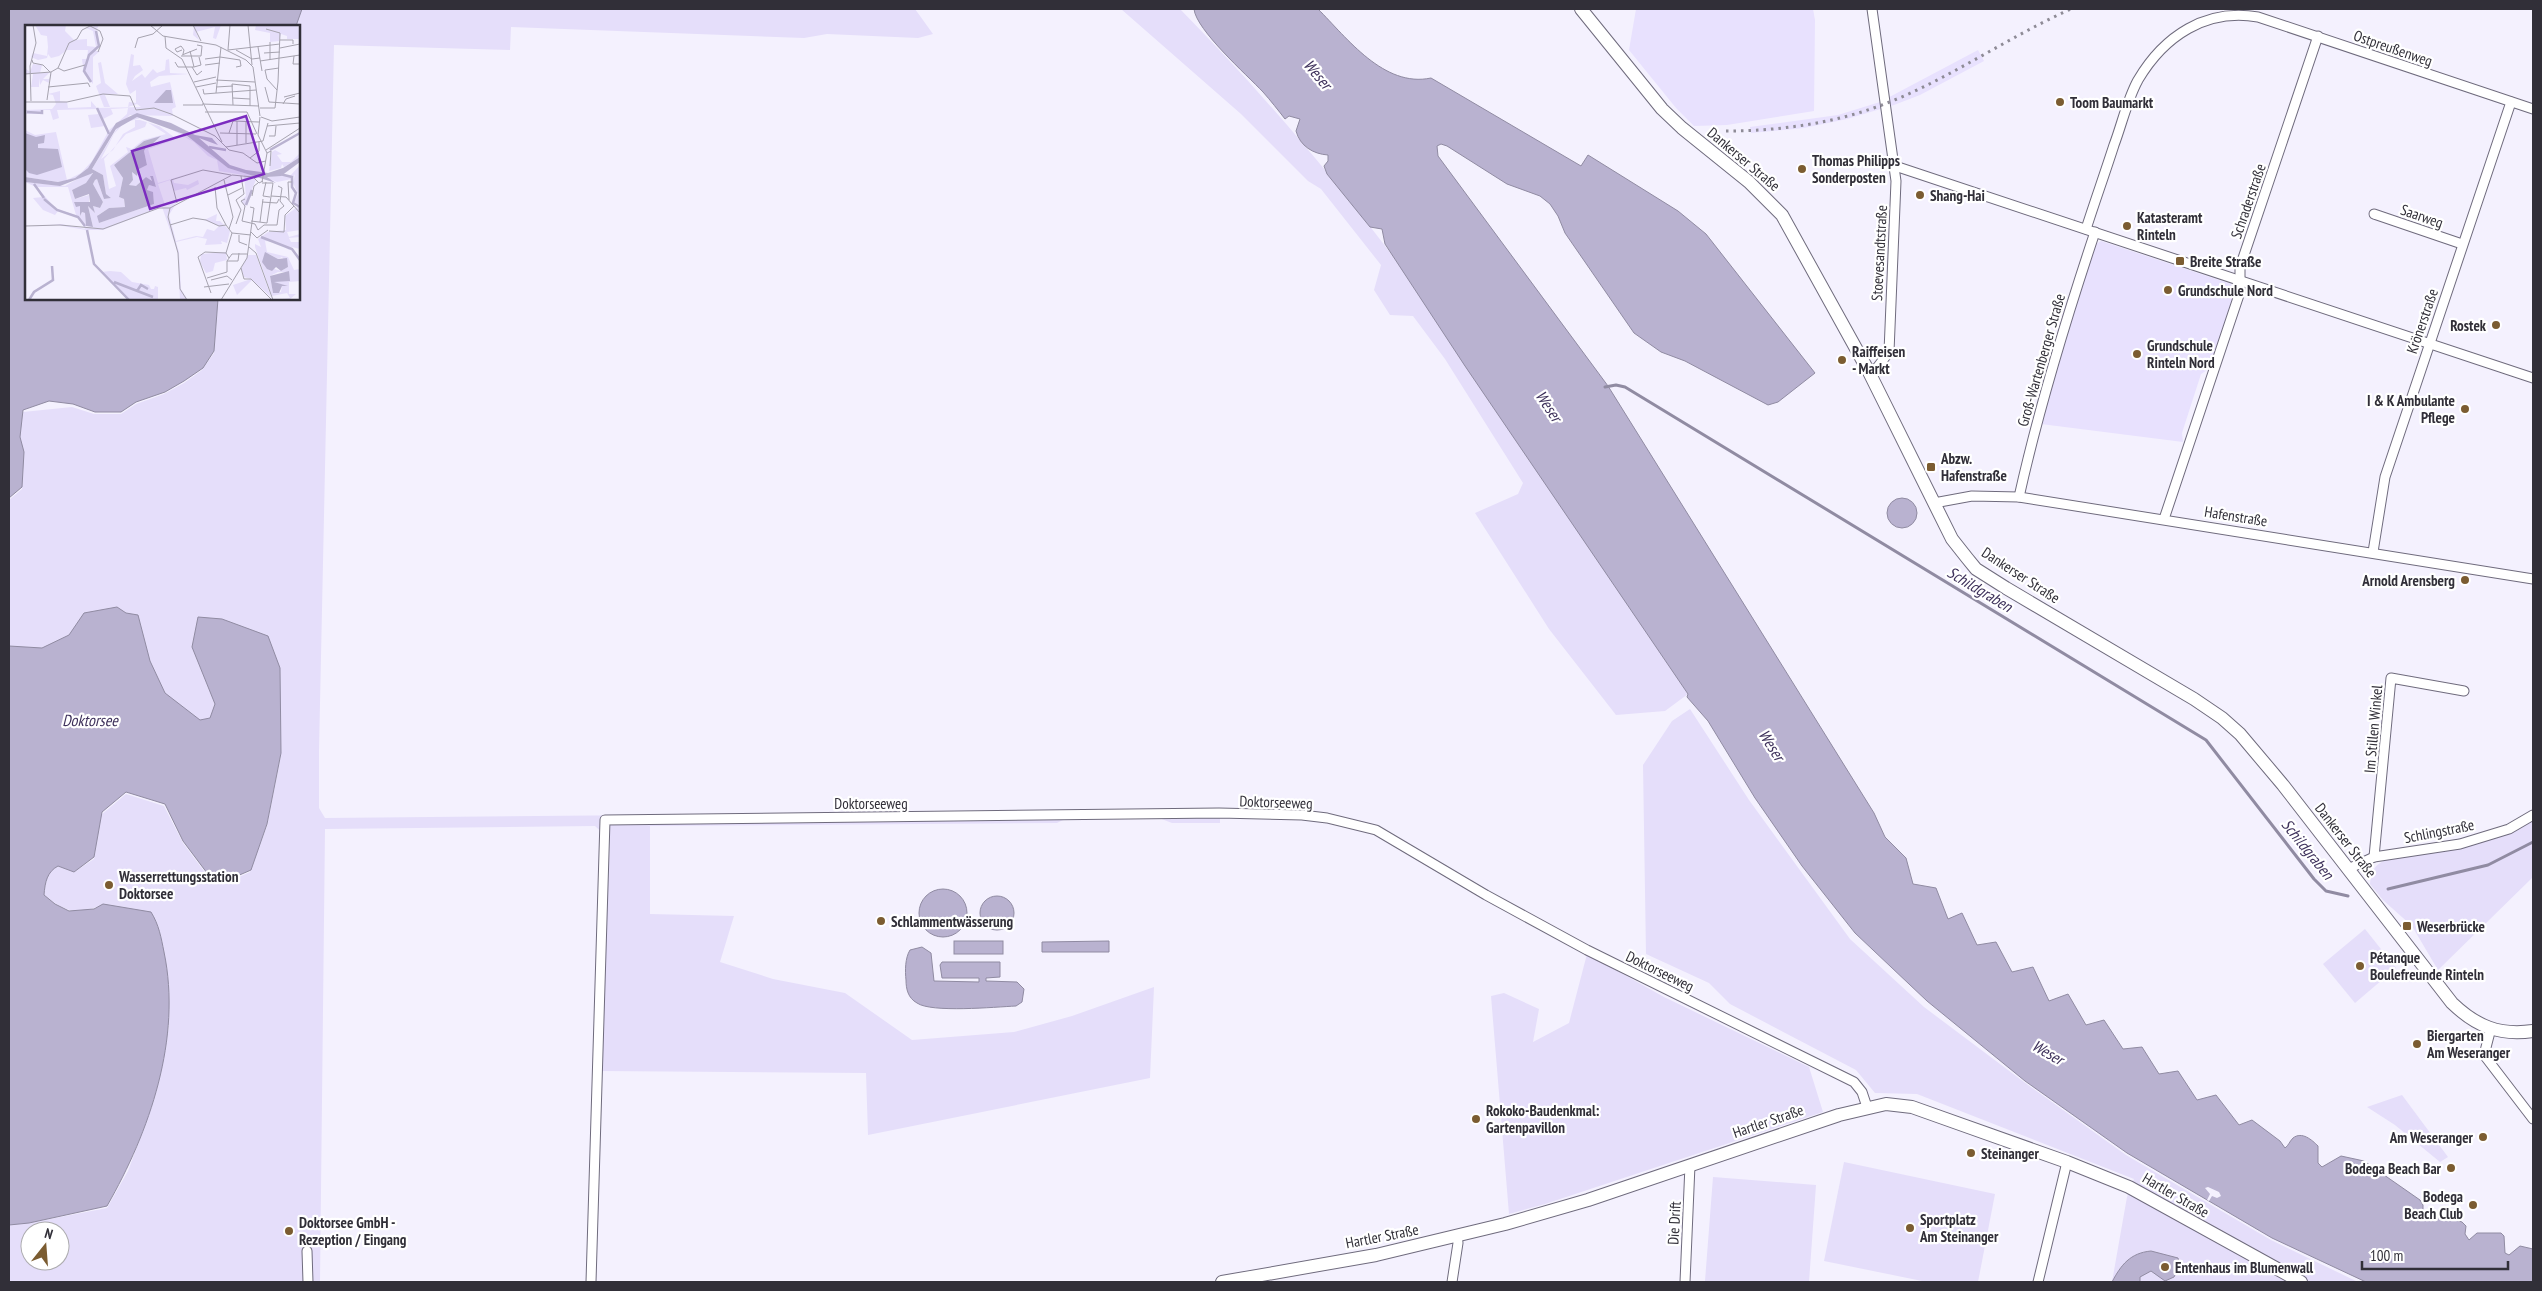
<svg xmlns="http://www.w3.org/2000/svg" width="2542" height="1291" viewBox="0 0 2542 1291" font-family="'PT Sans Narrow',sans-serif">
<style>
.built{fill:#e8e1fe}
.green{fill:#e5defa;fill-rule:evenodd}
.water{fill:#b9b2d0;stroke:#908ba2}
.pier{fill:#f4f1fe}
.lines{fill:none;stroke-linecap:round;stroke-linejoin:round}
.stream{stroke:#908ba2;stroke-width:3}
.minor-casing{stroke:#6f6b7d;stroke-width:11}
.secondary-casing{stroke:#6f6b7d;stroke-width:14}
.minor{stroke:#fff;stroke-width:9}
.secondary{stroke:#fff;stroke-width:12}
.rail{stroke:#8e8b96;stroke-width:3;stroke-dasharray:2.5 5;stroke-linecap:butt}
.poi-dot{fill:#7b5c31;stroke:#fff;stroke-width:2}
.labels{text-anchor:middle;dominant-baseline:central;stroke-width:4.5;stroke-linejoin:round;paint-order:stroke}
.street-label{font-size:15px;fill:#312f38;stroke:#fff}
.poi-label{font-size:15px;font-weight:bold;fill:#312f38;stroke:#fff;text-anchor:start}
.water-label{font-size:16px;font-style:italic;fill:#3e315b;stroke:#fff}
.inset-river{fill:none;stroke:#b9b2d0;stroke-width:2.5}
.inset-road{fill:none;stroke:#a6a3af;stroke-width:1}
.view{fill:#7b2cbf;fill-opacity:0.15;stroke:#7b2cbf;stroke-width:2.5}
.inset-edge{fill:none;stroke:#312f38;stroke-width:2.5}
</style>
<rect width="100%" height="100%" fill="#f4f1fe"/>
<g class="built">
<path d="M1636,9H1813L1815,20L1814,111L1727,125L1694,126L1676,108L1629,50Z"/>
<path d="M1978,50L1984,61L1920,95L1894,105L1847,119L1804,128L1751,133L1750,127L1838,115L1880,102Z"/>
<path d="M2101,241L2231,284L2234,293L2210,368L2201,374L2182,433L2183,442L2041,424L2065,337L2096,244Z"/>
</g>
<g class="green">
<path d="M302,9H915L933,34L918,38L827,34L804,38L511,27L510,50L334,45L319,751V808L325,818L1220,810V823H1172L1159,818L1069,817L1057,823L650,826V914L734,916L720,962L773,979L845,993L912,1040L1014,1032L1072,1016L1154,987L1150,1078L868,1135L866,1073L600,1071L610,840L595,826L325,829L320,1282H9V1225L29,1223L107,1208L128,1171L145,1125L163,1059L169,1026L103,904C79,916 64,912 44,895C45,882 47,872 58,866L74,872L94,859L101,815L126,794L164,806L183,843L207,875L228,882L250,872L267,826L281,755L280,670L219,706L214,721L200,725L68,638L42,650L9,648V500L22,489L19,439L23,412L72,407L94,414H121L136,404L164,394L184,383L202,370L214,353L218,299H299V26H296ZM30,1231H60V1261H30Z"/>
<path d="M1121,9H1180C1258,88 1331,174 1398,263L1688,694L1665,711L1616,715L1549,629L1475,513L1518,494L1523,483L1445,359L1413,316L1390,315L1374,290L1381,265L1321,189L1308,181L1241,114Z"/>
<path d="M1690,709L1749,800L1850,939L1924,1007L2024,1082L2126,1155L2271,1240L2358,1282H2112L2127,1197L2134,1179L1917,1094L1875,1093L1856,1070L1730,1004L1709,983L1646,954L1643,765L1672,721Z"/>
<path d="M2533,820V877L2438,970L2412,926L2383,900L2370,884C2371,870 2375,865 2387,859Z"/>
<path d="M2365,929L2396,968L2355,1003L2323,964Z"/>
<path d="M1587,954L1664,997L1809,1067L1823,1112L1545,1204L1509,1214L1491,996L1504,993L1539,1009L1533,1042L1569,1023Z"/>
<path d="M2402,1095L2448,1157L2440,1162L2395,1125L2367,1107Z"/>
<path d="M1844,1162L1995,1194L1978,1282H1927L1824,1261Z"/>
<path d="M1713,1177L1816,1185L1809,1282L1705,1281Z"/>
</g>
<g class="water">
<path d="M9,9H302L296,26H26V299H218L214,351L203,368L184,381L165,392L136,402L121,412H95L73,404L49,401L23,410L20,437L24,452L22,487L9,498Z"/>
<path d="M1194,9H1318C1347,38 1384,88 1431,78L1581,166L1588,155L1678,211L1706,234L1815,373L1778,402L1768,405L1685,361L1661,352L1634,333L1565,233L1558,216L1550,204L1540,196L1507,184L1447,146L1441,144L1437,146L1438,156L1608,386L1874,813L1885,837L1906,858L1913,884L1936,888L1948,919L1962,913L1977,945L1996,942L2012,972L2033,967L2049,1001L2068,994L2086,1025L2104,1020L2123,1049L2142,1047L2159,1074L2178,1071L2197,1100L2216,1095L2239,1125L2252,1120L2280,1141L2285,1148C2289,1145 2289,1142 2293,1138C2302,1131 2312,1140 2318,1146V1163L2322,1167L2341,1156L2364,1161L2420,1200L2423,1205V1216L2427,1219L2438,1214L2462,1222L2466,1226L2465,1234L2469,1240L2477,1233H2501L2504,1236L2505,1253L2509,1255L2520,1246L2533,1249V1282H2366L2272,1238L2127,1153L2025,1081L1927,1001L1855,933L1802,866L1755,798L1708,721L1687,697L1688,694L1465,366L1385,244L1382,229L1370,227L1327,174L1324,166L1328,161V155C1313,154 1300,146 1296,131L1300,119L1289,116L1285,119C1278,110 1271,101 1263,92C1247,75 1196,30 1194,9Z"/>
<circle cx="1902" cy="513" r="15"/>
<path d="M117,607L126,613L138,615L150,661L165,693L200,720L210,718L215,704L192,647L198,617L222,619L268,636L280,668L281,753L267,824L251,870L228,880L207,873L183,841L165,804L126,792L102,812L94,857L74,872L58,866C47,872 45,882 44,895L55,904L69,911L94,909L103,904L151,912C159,925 161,937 164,952C182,1038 150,1131 107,1206L29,1223L9,1225V646L42,648L69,635L84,613Z"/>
<circle cx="943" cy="913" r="24"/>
<circle cx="997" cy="913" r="17"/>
<rect x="954" y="941" width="49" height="13"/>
<path d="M1109,941V952H1042V942Z"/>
<path d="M922,947L931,953L934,981L979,982V978H942L940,965L942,962H1000V977L986,978V981L1017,982L1024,989L1022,1002L1016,1006C995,1007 931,1013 917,1003C908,998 906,989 906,980C905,971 905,958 910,950Z"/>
<path d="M2151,1251L2178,1258L2180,1266L2174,1277L2165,1281L2151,1271L2140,1277V1282H2112C2121,1265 2130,1253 2151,1251Z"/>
</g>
<path class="pier" d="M2208,1187L2219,1192L2221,1196L2217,1198L2212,1196L2209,1201L2207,1200L2210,1194L2205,1188Z"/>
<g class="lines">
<g class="stream">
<path d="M1605,387L1616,385L1625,387L2206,740L2314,879L2326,891L2348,896"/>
<path d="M2388,889L2488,865L2533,842"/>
</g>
<defs>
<g id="minor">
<path d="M1895,166L2533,378"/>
<path d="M2374,214L2462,244"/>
<path d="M2086,229C2095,201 2105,173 2114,145C2122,124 2127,100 2138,80C2164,36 2206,8 2258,17L2533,109"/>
<path d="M1869,372L1876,369L1889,352L1896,181L1872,9"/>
<path d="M2019,497C2039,407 2066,319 2095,232"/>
<path d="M1934,503L1972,496L2019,497L2533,579"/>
<path d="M2164,519L2240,292V267L2318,36"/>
<path d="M2373,552L2385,477L2511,102"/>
<path d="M2374,857L2391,678L2464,691"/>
<path d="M2348,869L2374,857L2460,844L2509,829L2533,815"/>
<path d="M2491,1028L2484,1055L2533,1119"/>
<path d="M307,1251L308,1282"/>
<path d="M591,1282L605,820L1219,813L1302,815L1327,818L1376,830L1486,895L1587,950L1854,1082L1862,1092L1867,1107"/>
<path d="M1452,1282L1458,1243L1457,1236"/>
<path d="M1685,1282L1690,1165"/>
<path d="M2038,1282L2067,1162"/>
</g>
<g id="secondary">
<path d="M1581,9L1662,109L1682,128L1749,182L1782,215L1869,372L1952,539L1967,558L1976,569L2006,588L2194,699L2222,718L2240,734L2283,785L2452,1003C2476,1026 2499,1036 2533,1031"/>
<path d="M1222,1282L1376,1255L1505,1224L1588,1200L1839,1115L1886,1104L1912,1107L2067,1162L2129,1187L2301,1282"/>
</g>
</defs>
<use href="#minor" class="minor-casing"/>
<use href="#secondary" class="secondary-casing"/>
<use href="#minor" class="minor"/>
<use href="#secondary" class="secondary"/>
<path class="rail" d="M1726,131C1780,131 1837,123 1887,103C1951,78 2008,37 2071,9"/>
</g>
<g class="poi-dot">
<circle cx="2060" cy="102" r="5"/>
<circle cx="1802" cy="169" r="5"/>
<circle cx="1920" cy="195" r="5"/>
<circle cx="2127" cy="226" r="5"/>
<rect x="2175" y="256" width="10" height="10" rx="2.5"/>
<circle cx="2168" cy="290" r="5"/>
<circle cx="2496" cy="325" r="5"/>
<circle cx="2137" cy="354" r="5"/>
<circle cx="1842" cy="360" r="5"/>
<circle cx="2465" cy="409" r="5"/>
<rect x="1926" y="462" width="10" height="10" rx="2.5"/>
<circle cx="2465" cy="580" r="5"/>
<circle cx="109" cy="885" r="5"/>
<circle cx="881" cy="921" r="5"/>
<rect x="2402" y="921" width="10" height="10" rx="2.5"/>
<circle cx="2360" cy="966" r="5"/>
<circle cx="2417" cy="1044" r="5"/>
<circle cx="1476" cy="1119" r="5"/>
<circle cx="2483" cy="1137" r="5"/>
<circle cx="1971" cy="1153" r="5"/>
<circle cx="2451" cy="1168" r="5"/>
<circle cx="2473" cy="1205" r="5"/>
<circle cx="1910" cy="1228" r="5"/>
<circle cx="289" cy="1231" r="5"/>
<circle cx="2165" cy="1267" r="5"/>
</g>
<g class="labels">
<g class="street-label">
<text transform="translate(2393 48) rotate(19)">Ostpreußenweg</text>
<text transform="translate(1744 159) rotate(40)">Dankerser Straße</text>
<text transform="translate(2248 201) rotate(-71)">Schraderstraße</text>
<text transform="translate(2422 216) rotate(19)">Saarweg</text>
<text transform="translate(1879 253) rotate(-87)">Stoevesandtstraße</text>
<text transform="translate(2422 321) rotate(-71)">Krönerstraße</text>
<text transform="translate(2041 360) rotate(-74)">Groß-Wartenberger Straße</text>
<text transform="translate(2236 516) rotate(9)">Hafenstraße</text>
<text transform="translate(2021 575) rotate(33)">Dankerser Straße</text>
<text transform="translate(2373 729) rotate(-85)">Im Stillen Winkel</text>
<text transform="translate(1276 802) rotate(2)">Doktorseeweg</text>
<text x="871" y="803">Doktorseeweg</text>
<text transform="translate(2439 831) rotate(-11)">Schlingstraße</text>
<text transform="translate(2346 840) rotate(52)">Dankerser Straße</text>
<text transform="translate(1660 971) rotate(26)">Doktorseeweg</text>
<text transform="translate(1768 1121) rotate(-19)">Hartler Straße</text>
<text transform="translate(2176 1195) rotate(30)">Hartler Straße</text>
<text transform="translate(1674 1223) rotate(-87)">Die Drift</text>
<text transform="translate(1382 1236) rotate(-11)">Hartler Straße</text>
</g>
<g class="poi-label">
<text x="2070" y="102">Toom Baumarkt</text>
<text x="1812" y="160">Thomas Philipps<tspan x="1812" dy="17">Sonderposten</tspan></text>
<text x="1930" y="195">Shang-Hai</text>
<text x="2137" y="217">Katasteramt<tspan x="2137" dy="17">Rinteln</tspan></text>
<text x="2190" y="261">Breite Straße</text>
<text x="2178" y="290">Grundschule Nord</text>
<text x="2486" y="325" text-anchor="end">Rostek</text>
<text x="2147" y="345">Grundschule<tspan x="2147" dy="17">Rinteln Nord</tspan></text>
<text x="1852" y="351">Raiffeisen<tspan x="1852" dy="17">- Markt</tspan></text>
<text x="2455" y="400" text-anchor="end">I &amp; K Ambulante<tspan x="2455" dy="17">Pflege</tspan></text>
<text x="1941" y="458">Abzw.<tspan x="1941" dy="17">Hafenstraße</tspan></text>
<text x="2455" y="580" text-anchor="end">Arnold Arensberg</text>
<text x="119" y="876">Wasserrettungsstation<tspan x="119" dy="17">Doktorsee</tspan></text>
<text x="891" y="921">Schlammentwässerung</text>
<text x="2417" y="926">Weserbrücke</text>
<text x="2370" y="957">Pétanque<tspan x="2370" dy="17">Boulefreunde Rinteln</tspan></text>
<text x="2427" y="1035">Biergarten<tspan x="2427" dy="17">Am Weseranger</tspan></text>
<text x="1486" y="1110">Rokoko-Baudenkmal:<tspan x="1486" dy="17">Gartenpavillon</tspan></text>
<text x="2473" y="1137" text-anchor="end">Am Weseranger</text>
<text x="1981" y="1153">Steinanger</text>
<text x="2441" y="1168" text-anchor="end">Bodega Beach Bar</text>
<text x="2463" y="1196" text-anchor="end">Bodega<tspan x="2463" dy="17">Beach Club</tspan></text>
<text x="1920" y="1219">Sportplatz<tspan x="1920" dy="17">Am Steinanger</tspan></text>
<text x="299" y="1222">Doktorsee GmbH -<tspan x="299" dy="17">Rezeption / Eingang</tspan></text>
<text x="2175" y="1267">Entenhaus im Blumenwall</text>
</g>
<g class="water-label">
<text transform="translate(1318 74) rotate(50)">Weser</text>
<text transform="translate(1549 406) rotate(56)">Weser</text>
<text transform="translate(1980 589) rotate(31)">Schildgraben</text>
<text x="90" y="720">Doktorsee</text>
<text transform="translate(1772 745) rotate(58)">Weser</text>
<text transform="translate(2308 849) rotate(51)">Schildgraben</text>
<text transform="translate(2048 1052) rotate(30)">Weser</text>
</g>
</g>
<g transform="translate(25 25)">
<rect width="275" height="275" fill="#f4f1fe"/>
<path d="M10,0H41L40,6L49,15L62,14V21L71,22L68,6L61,3L74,0L71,6L74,16L70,26H75L68,32V59L59,49L57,34H62L63,25H42L34,31L26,33L23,29L22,33L13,35L6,32L8,28L22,31L23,22L22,11L16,10ZM196,0L191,14L188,13L190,2L171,7L174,15L168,10L169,1ZM231,0H273L275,14H262V11L256,9L254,16L245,17V8L230,5ZM106,29L109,30L108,41L115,40L118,45L110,51L107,56L117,49L120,53L128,44L132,48L140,45L141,35L144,34L145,48L164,49L134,51L125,57L126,62L145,57L151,82L147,84L148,91L105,90L82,113L63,143L50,153L41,156L33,157L0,152V105L10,110L31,107L42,155L56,148L67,136L83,107L80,101L66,103L63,90L74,89L72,84L32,85L34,93L28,95L25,85H18V89H0V85L27,84L31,79L28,70L23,69L35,66V76L42,77L43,83L66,82V76L72,83L116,82L112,79L103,82L104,77L111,78V65L105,69L101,59ZM103,83L102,89L83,106L78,94L88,89L86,84ZM76,37L80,58L93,69L80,70L85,82H79L71,61L76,58L73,38ZM8,39L17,40L15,48L25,47L18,54H24L27,48L24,58L18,55L15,60L14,53V62H6L8,49H0V43L5,47ZM112,92L121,93L142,100L172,118L203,143L232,152L220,182L216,176L221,171L219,150L194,146L192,135L183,131L169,117L140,101L115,93L99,98L89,109L76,134L88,125L98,109L110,102V95H115L134,101L149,112V115L123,124L133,158L173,146L148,154L149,158L163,160L173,155L174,159L162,165L161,163L149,166L145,155L133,159L140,180L152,177L144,190L151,216L171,211L178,212L182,204L189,206L194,201L179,195L192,189L191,196H195L205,206L202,218L196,216L197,219L180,220L182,214L172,212L151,217L154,227L156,264L163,275H155L153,228L137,182L78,205H61L32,200L0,202L37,199L60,204L55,194L47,189L33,186L30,190L18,185L8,173L18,172L11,162L0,157L40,161L65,147L69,151L62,158L47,165L50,174L64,170V177H49L55,181V191L57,187L60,188L61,202H68L63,181L70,188L68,181L75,183L78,177L68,159L70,155L72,154L79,174L86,173L81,169L78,150L67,144L93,102L102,95ZM122,97L141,109L118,115L107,124L101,122L103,127L85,141L91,161L84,164L79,134L101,109L120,102ZM136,112L129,115L125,121L122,120L119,126L122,140L114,144L112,151L107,147L108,155L104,160L111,162L121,152L126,156L125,151H128L131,162L124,160L122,165L128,168L129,179L74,198L73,190L84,183L100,182L99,174L94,172L98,153L89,140L119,116ZM43,162L51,190L31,184L12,162ZM250,125L257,129L252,130L257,137H266L275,128V132L259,142L257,139L256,143L244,146L247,127ZM275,140V177L273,180L269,177L273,169L268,158L270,149L267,154L252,157L242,153L254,149L265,151ZM275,180V205L262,207L264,212L275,209V212L264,213L266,217H275V224L267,222L264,225L252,217L240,216L242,227L263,232L269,245L275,244V256L264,257V269H271L265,274L261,275H249L265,273L262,268L247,271L230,222V219L236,222L233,214L243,207L261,205L260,191ZM244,229L253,234L257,232L263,242L256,246L241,241ZM253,247H261L264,256L249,255V258L263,261H257L256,267L248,268L245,251ZM201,227L202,235L190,238L188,246L181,248L175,237L176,229ZM93,228L85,246L96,247L107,257L124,260L126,264H129L130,261L133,262V275H105L76,247L85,246ZM223,230H231L246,272L227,255L212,270L208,260L226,254L219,252L216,243Z" fill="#e5defa" fill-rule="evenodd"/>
<path d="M141,65H146L148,78H129ZM112,88L146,98L170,110L187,113L193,120L174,113L205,140L221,145L243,148L258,143L275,132V137L256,151L242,152L251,158L203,143L161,110L112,92L91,104L67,144L78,150L81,169L86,173L79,174L72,154L70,155L68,159L78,177L75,183L68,181L70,188L63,181L68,202L61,201L60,188L57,187L55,191V181L51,182L49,177H65L64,169L50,174L47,165L61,158L68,148L35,161L0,157V152L33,157L50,153L63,143L91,98ZM0,108L11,112L20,110L19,118L13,119V123L33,124L37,142L12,150L4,148L0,144ZM136,111L125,121L122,120L119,126L122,140L114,144L112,151L107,147L108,155L104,160L111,161L121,152L127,156L125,151H128L131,162L124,160L122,165L128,167L129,179L74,198L72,191L84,183L100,182L99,174L94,172L98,153L89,140L119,116ZM240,227L253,234L262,233L263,242L256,246L251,242L247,246L242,244L237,237ZM264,246L265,256L249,257L263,261H257L254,268H248L245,251Z" fill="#b9b2d0"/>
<path class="inset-river" d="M66,57L59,46L64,30L74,21L71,6M72,83L84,109M2,87L17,88V85M184,122L201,125M245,125L275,108M255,149L267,152V162L271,168L268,178L275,182M9,159L19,173M19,174L32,185L53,192L60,201M221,180L227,165M62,205L69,239L104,275M236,212L267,224L275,235M89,257L128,272M112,266L116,260L123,264M4,275L9,267L28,255L27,241"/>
<path class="inset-road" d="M125,0L138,11L191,20L221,35L228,42L235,91M168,0L176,16M223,0L227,40M140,11L141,23L157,34L197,117M255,15H268V19M233,22L237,46M110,23L113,13L128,9L138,0M255,23L275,19M157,25L152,27L150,24L156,21L159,25L158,29M203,25L255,19M203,25L205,0M211,25L227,34L235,33M165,26L169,42M73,27L78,14L75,6M239,28L255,27M157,30L172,24M156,31H176L177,21L172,20M269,31L268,39H275M195,32L215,35L216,41L211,42M180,34L195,32M7,35L8,38L18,40L25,47M245,35V17M235,36L275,30M150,37L153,42H169L176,40L174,32M180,40L195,38M167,42L172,50L177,46M33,43L39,46L60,40M0,49L26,47L33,43L44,18L52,14L57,5L65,1L75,6M191,55L230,57M169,57L191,52M207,59L225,61V81M207,59L208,80M23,62L63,58L65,62M171,62L191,58M191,62L208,61M240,62L244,77L275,79M178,64L179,69L231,65M252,65L242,54L240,45L254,43M191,68L196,22M259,72L275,68M208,73L225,74M22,75L26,47M6,76L5,41L11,18L8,0M0,77H42L78,69L105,71L111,85L129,83L146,89L190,111L204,125L218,128L232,138L241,136M177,79L234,81M258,79L261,74L270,71M158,80H178M235,83H250L253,57L255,8L241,4M180,87H222L232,109M235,92L233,110L242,128L237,157M236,92L247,96L275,92M242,101L275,98M195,108L231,109M204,108L208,96L234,97M244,111H250L251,101M221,118V97M212,120V96M201,122L238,116L243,98M241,125L275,103M242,128L246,126L245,141M225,133L234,126V117M199,155L208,192L204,204M241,157L238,171L245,172M190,162L192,183L201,200M203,170L217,163M227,171L229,161L233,158M246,171L261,172L275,188M220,174L216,176L220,181L217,196L230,199L233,205L239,200H252L254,185L259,181L255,176L257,163L253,161M264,175L263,157H267M237,177L252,178L254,174M152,178L146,155L178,145L206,150M226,196L242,198L248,158H237M235,197L238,174M211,199L216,185L211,175L219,169L216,151M145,200L168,193L181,195L194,201L201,200L207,208L226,210M0,201L35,200L78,204L134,183H145M244,206L259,207L260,190L269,181M226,207L232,213L243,205M214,210V217L222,220M224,222L231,228L248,275M204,233L201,228L207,208M202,236H213L214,228M216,243L219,254H226L246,274M182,253L202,247V236L207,229H222M186,255L202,251L207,255M179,262L204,259M186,268L173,232L180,227L201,228M162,275L155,264L153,228L143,192L145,183L207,150L228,152L234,158L238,156M196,275L222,233L229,183L225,182"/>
<path class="view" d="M221,91L239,149L125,184L107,126Z"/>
<rect width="275" height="275" class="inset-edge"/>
</g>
<rect width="2542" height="1291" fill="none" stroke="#312f38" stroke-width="20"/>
<g transform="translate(45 1246) rotate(17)"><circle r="24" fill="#ffffff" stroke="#adacaf"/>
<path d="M0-4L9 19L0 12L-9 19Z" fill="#7b5c31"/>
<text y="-8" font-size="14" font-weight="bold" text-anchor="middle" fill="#312f38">N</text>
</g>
<path d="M2362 1261v8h146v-8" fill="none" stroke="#312f38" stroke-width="2.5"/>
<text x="2370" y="1261" font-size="15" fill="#312f38" stroke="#ffffff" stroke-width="4" paint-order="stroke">100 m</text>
</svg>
